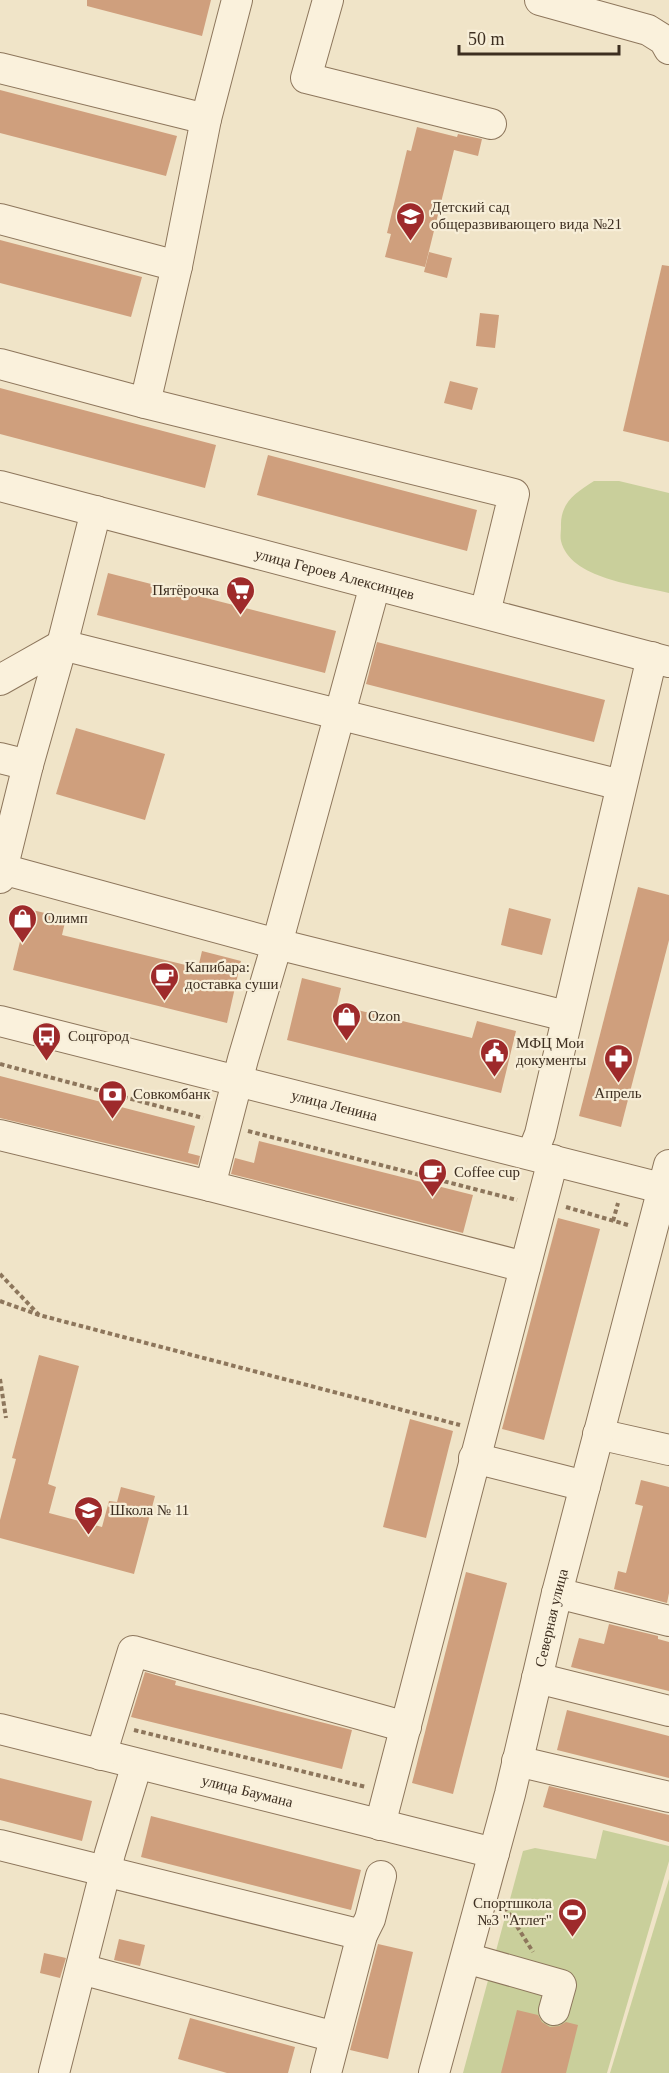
<svg xmlns="http://www.w3.org/2000/svg" width="669" height="2073" viewBox="0 0 669 2073" font-family="'Times New Roman',serif">
<style>
.green{fill:#c9cf9b}
.building{fill:#cf9f7d}
.lines{fill:none;stroke-linecap:round;stroke-linejoin:round}
.minor-casing{stroke:#8d765c;stroke-width:32}
.path{stroke:#8d765c;stroke-width:4;stroke-dasharray:4.5 3;stroke-linecap:butt}
.minor{stroke:#faf1dc;stroke-width:30}
.labels{text-anchor:middle;dominant-baseline:central;stroke-width:4.5;stroke-linejoin:round;paint-order:stroke}
.poi-label{font-size:15px;fill:#3d2e20;stroke:#f7eed8;text-anchor:start}
.street-label{font-size:15px;fill:#3d2e20;stroke:#f7eed8}
</style>
<rect width="100%" height="100%" fill="#f0e4c8"/>
<g class="green">
<path d="M594,481H619L669,493V593C637,585 570,579 561,541C560,537 561,531 561,527C560,503 575,493 594,481Z"/>
<path d="M603,1830L669,1846V1861L607,2073H463L523,1851L535,1848L596,1859Z"/>
<path d="M669,1879V2073H610Z"/>
</g>
<g class="building">
<path d="M87,0H211L202,36L87,6Z"/>
<path d="M0,90L177,136L166,176L0,133Z"/>
<path d="M417,127L457,137L458,134L482,139L478,156L454,150L425,267L385,257L391,234L387,233L407,150L411,151Z"/>
<path d="M0,240L142,277L131,317L0,283Z"/>
<path d="M429,252L452,258L447,278L424,272Z"/>
<path d="M662,265L669,266V442L623,431Z"/>
<path d="M480,313L499,315L495,348L476,346Z"/>
<path d="M450,381L478,388L472,410L444,403Z"/>
<path d="M0,388L216,445L205,488L0,434Z"/>
<path d="M268,455L477,510L467,551L257,495Z"/>
<path d="M108,573L336,631L325,673L97,615Z"/>
<path d="M377,642L605,700L594,742L366,684Z"/>
<path d="M76,728L165,754L145,820L56,794Z"/>
<path d="M638,887L669,895V940L621,1127L579,1116Z"/>
<path d="M509,908L551,919L542,955L501,945Z"/>
<path d="M28,909L66,918L62,935L198,968L202,951L241,961L227,1023L13,970Z"/>
<path d="M302,978L341,988L337,1005L472,1038L477,1021L516,1031L501,1093L287,1040Z"/>
<path d="M0,1076L195,1126L188,1153L200,1156L198,1165L0,1118Z"/>
<path d="M259,1141L473,1195L463,1233L231,1174L235,1158L254,1163Z"/>
<path d="M558,1218L600,1229L544,1440L502,1429Z"/>
<path d="M39,1355L79,1366L48,1484L56,1487L49,1513L102,1527L109,1501L117,1502L121,1487L155,1496L134,1574L0,1538V1520L16,1459L12,1458Z"/>
<path d="M410,1419L453,1431L426,1538L383,1527Z"/>
<path d="M641,1480L669,1487V1593L667,1603L614,1589L618,1571L626,1573L643,1506L635,1504Z"/>
<path d="M466,1572L507,1583L453,1794L412,1783Z"/>
<path d="M609,1624L658,1636V1639L669,1642V1691L571,1667L579,1638L604,1644Z"/>
<path d="M145,1672L176,1681L175,1685L352,1730L342,1769L131,1717Z"/>
<path d="M567,1710L669,1736V1778L557,1750Z"/>
<path d="M0,1778L92,1801L82,1841L0,1820Z"/>
<path d="M549,1786L669,1815V1842L543,1807Z"/>
<path d="M151,1816L361,1870L351,1910L141,1857Z"/>
<path d="M119,1939L145,1945L140,1966L114,1960Z"/>
<path d="M378,1944L413,1952L388,2059L350,2050Z"/>
<path d="M44,1953L66,1958L60,1978L40,1973Z"/>
<path d="M517,2010L538,2015L542,2022L550,2027L559,2026L566,2022L578,2025L566,2073H501Z"/>
<path d="M190,2018L295,2047L288,2073H227L178,2059Z"/>
</g>
<g class="lines">
<defs>
<g id="minor">
<path d="M328,0L306,78L491,124"/>
<path d="M540,0L648,30L664,40L669,49"/>
<path d="M0,68L206,119"/>
<path d="M0,219L177,266"/>
<path d="M0,364L145,403L514,494L485,613"/>
<path d="M145,403L177,266L206,119L237,0"/>
<path id="s1" d="M0,486L669,662"/>
<path d="M0,680L62,645L621,785"/>
<path d="M0,758L28,765"/>
<path d="M2,869L277,944L566,1016"/>
<path d="M0,878L28,765L62,645L96,511"/>
<path id="s2" d="M0,1021L669,1190"/>
<path d="M0,1135L210,1186L525,1267"/>
<path d="M532,1154L540,1134L652,657"/>
<path d="M210,1186L243,1059L277,944L375,585"/>
<path d="M598,1434L669,1450"/>
<path d="M474,1458L585,1486"/>
<path d="M557,1593L669,1621"/>
<path d="M537,1678L669,1711"/>
<path id="s3" d="M0,1729L494,1853"/>
<path d="M101,1755L133,1651L406,1727"/>
<path d="M517,1761L669,1797"/>
<path d="M380,1825L553,1160"/>
<path d="M0,1845L362,1935"/>
<path d="M466,1958L561,1985L554,2010"/>
<path d="M81,1969L335,2037"/>
<path d="M54,2073L110,1853L137,1764"/>
<path d="M326,2073L362,1935L370,1919L381,1876"/>
<path id="s4" d="M434,2073L510,1794L557,1593L669,1165"/>
</g>
</defs>
<use href="#minor" class="minor-casing"/>
<g class="path">
<path d="M0,1064L203,1118"/>
<path d="M248,1131L517,1200"/>
<path d="M566,1207L628,1225"/>
<path d="M613,1221L618,1203"/>
<path d="M0,1274L39,1315"/>
<path d="M0,1301L39,1315L460,1425"/>
<path d="M0,1379L6,1418"/>
<path d="M134,1730L366,1787"/>
<path d="M505,1907L533,1952"/>
</g>
<use href="#minor" class="minor"/>
</g>
<defs>
<symbol id="school-pin" viewBox="-11 -11 22 30"><path d="M0 17L-7.5 6A9.5 9.5 0 1 1 7.5 6Z" fill="#9e2a2b" stroke="#f7eed8"/><path d="M0-5L7-2L0 1L-7-2ZM-4 1L0 2.5L4 1V4Q0 6-4 4Z" fill="#fff"/></symbol>
<symbol id="supermarket-pin" viewBox="-11 -11 22 30"><path d="M0 17L-7.5 6A9.5 9.5 0 1 1 7.5 6Z" fill="#9e2a2b" stroke="#f7eed8"/><path d="M-6-5.5h2.5l.6 2H6L4.5 2H-2.5L-4.4-4H-6ZM-1.5 3.2a1.3 1.3 0 1 0 .1 0ZM3 3.2a1.3 1.3 0 1 0 .1 0Z" fill="#fff"/></symbol>
<symbol id="shop-pin" viewBox="-11 -11 22 30"><path d="M0 17L-7.5 6A9.5 9.5 0 1 1 7.5 6Z" fill="#9e2a2b" stroke="#f7eed8"/><path d="M-5-2.5h2.3a2.7 3.5 0 0 1 5.4 0H5L5.5 6h-11ZM-1.5-2.5h3a1.5 2.3 0 0 0-3 0Z" fill="#fff"/></symbol>
<symbol id="cafe-pin" viewBox="-11 -11 22 30"><path d="M0 17L-7.5 6A9.5 9.5 0 1 1 7.5 6Z" fill="#9e2a2b" stroke="#f7eed8"/><path d="M-5.5-4.5H6V0H3Q3 3.5 0 3.5H-2.5Q-5.5 3.5-5.5 0ZM3-3.2v2h1.7v-2ZM-6 4.5H4V6H-6Z" fill="#fff"/></symbol>
<symbol id="bus-pin" viewBox="-11 -11 22 30"><path d="M0 17L-7.5 6A9.5 9.5 0 1 1 7.5 6Z" fill="#9e2a2b" stroke="#f7eed8"/><path d="M-5-6H5V4H4V6H2V4H-2V6H-4V4H-5ZM-3.5-4V0h7V-4ZM-3.5 1.2v1.5H-2V1.2ZM2 1.2v1.5H3.5V1.2Z" fill="#fff"/></symbol>
<symbol id="civic-pin" viewBox="-11 -11 22 30"><path d="M0 17L-7.5 6A9.5 9.5 0 1 1 7.5 6Z" fill="#9e2a2b" stroke="#f7eed8"/><path d="M-.6-6.5H3V-4.5H.6V-3L4-1V1h2V6H-6V1h2V-1L-.6-3ZM-1.2 2.5V6h2.4V2.5Z" fill="#fff"/></symbol>
<symbol id="pharmacy-pin" viewBox="-11 -11 22 30"><path d="M0 17L-7.5 6A9.5 9.5 0 1 1 7.5 6Z" fill="#9e2a2b" stroke="#f7eed8"/><path d="M-2-6h4v4h4v4h-4v4h-4v-4h-4v-4h4Z" fill="#fff"/></symbol>
<symbol id="bank-pin" viewBox="-11 -11 22 30"><path d="M0 17L-7.5 6A9.5 9.5 0 1 1 7.5 6Z" fill="#9e2a2b" stroke="#f7eed8"/><path d="M-6-4H6V4H-6ZM0-2.3a2.3 2.3 0 1 0 0 4.6a2.3 2.3 0 1 0 0-4.6Z" fill="#fff"/></symbol>
<symbol id="stadium-pin" viewBox="-11 -11 22 30"><path d="M0 17L-7.5 6A9.5 9.5 0 1 1 7.5 6Z" fill="#9e2a2b" stroke="#f7eed8"/><path d="M0-5a6.5 5 0 1 0 0 10a6.5 5 0 1 0 0-10ZM-3.5-1.8h7v3.6h-7Z" fill="#fff"/></symbol>
</defs>
<g fill-rule="evenodd">
<use href="#school-pin" x="394" y="200" width="33" height="45"/>
<use href="#supermarket-pin" x="224" y="574" width="33" height="45"/>
<use href="#shop-pin" x="6" y="902" width="33" height="45"/>
<use href="#cafe-pin" x="148" y="960" width="33" height="45"/>
<use href="#shop-pin" x="330" y="1000" width="33" height="45"/>
<use href="#bus-pin" x="30" y="1020" width="33" height="45"/>
<use href="#civic-pin" x="478" y="1036" width="33" height="45"/>
<use href="#pharmacy-pin" x="602" y="1042" width="33" height="45"/>
<use href="#bank-pin" x="96" y="1078" width="33" height="45"/>
<use href="#cafe-pin" x="416" y="1156" width="33" height="45"/>
<use href="#school-pin" x="72" y="1494" width="33" height="45"/>
<use href="#stadium-pin" x="556" y="1896" width="33" height="45"/>
</g>
<g class="labels">
<g class="poi-label">
<text x="431" y="207">Детский сад<tspan x="431" dy="17">общеразвивающего вида №21</tspan></text>
<text x="219" y="590" text-anchor="end">Пятёрочка</text>
<text x="44" y="918">Олимп</text>
<text x="185" y="967">Капибара:<tspan x="185" dy="17">доставка суши</tspan></text>
<text x="368" y="1016">Ozon</text>
<text x="68" y="1036">Соцгород</text>
<text x="516" y="1043">МФЦ Мои<tspan x="516" dy="17">документы</tspan></text>
<text x="618" y="1093" text-anchor="middle">Апрель</text>
<text x="133" y="1094">Совкомбанк</text>
<text x="454" y="1172">Coffee cup</text>
<text x="110" y="1510">Школа № 11</text>
<text x="552" y="1903" text-anchor="end">Спортшкола<tspan x="552" dy="17">№3 "Атлет"</tspan></text>
</g>
<g class="street-label">
<text stroke="none"><textPath href="#s1" startOffset="346">улица Героев Алексинцев</textPath></text>
<text stroke="none"><textPath href="#s2" startOffset="345">улица Ленина</textPath></text>
<text stroke="none"><textPath href="#s4" startOffset="470">Северная улица</textPath></text>
<text stroke="none"><textPath href="#s3" startOffset="255">улица Баумана</textPath></text>
</g>
</g>
<path d="M459 45v9h160v-9" fill="none" stroke="#3d2e20" stroke-width="3"/>
<text x="468" y="45" font-size="18" fill="#3d2e20" stroke="#f7eed8" stroke-width="4.5" paint-order="stroke">50 m</text>
</svg>
